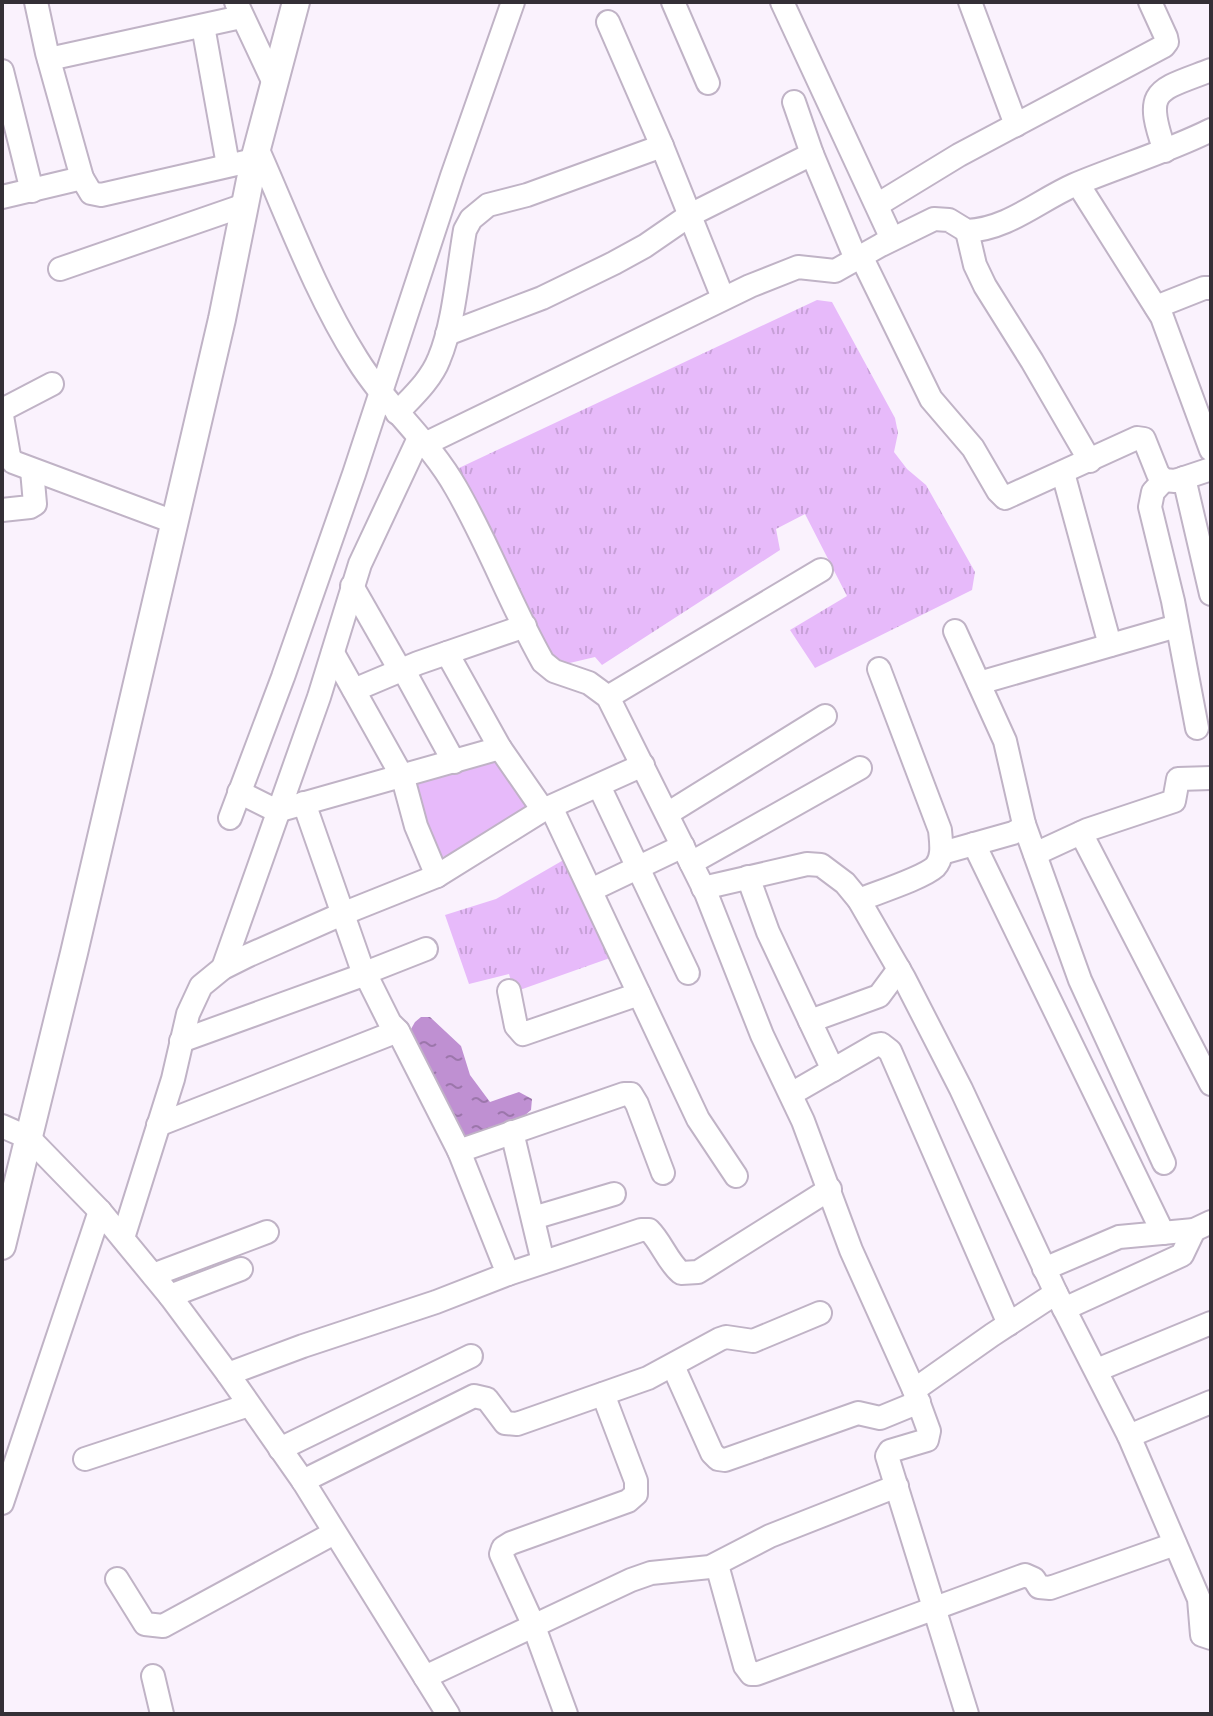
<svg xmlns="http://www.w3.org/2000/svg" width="1213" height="1716" viewBox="0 0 1213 1716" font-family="Bitter,serif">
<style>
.grass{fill:url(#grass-tufts)}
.garden{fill:#e7bafa}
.water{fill:url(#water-ripples)}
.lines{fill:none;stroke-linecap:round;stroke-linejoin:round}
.minor-casing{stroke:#c0b3c6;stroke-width:26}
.major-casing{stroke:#c0b3c6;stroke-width:30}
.minor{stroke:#fff;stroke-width:22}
.major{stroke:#fff;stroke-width:26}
</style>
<defs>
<pattern id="grass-tufts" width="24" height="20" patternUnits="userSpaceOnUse" patternTransform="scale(2)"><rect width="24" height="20" fill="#e7bafa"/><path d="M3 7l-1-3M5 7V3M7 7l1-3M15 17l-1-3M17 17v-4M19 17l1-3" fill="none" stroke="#c7a0d7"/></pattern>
<pattern id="water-ripples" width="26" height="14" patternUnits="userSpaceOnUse" patternTransform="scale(2)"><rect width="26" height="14" fill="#bf90d2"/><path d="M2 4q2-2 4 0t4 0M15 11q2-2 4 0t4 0" fill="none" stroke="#9c76ab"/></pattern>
</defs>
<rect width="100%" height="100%" fill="#faf2fd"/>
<g class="grass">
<path d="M817,300L832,302L895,418L898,433L894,452L907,469L926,485L975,572L972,590L815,668L790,630L847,596L805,514L776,529L780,550L602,665L595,657L557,666L459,468Z"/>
<path d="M567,858L610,958L514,992L509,974L469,984L445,915L496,899Z"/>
</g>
<path class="garden" d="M494,761L534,808L451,856L440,857L436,853L413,787L425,778Z"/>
<path class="water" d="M421,1017H430L461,1046L470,1075L490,1102L519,1092L532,1099L531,1110C515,1125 484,1145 461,1137L407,1036L415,1022Z"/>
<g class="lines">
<defs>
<g id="minor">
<path d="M236,2L274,83"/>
<path d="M673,2L708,83"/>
<path d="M782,2L892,239"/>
<path d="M970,2L1016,125"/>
<path d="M608,22L662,146L723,298"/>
<path d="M203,26L228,165"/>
<path d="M49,59L241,17"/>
<path d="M2,71L32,191"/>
<path d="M794,102L812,154L856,259"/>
<path d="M258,150C289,220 316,294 357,359C386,406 429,440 456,488C489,545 511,606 543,662L554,671L589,683L608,697L706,893L762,1035L803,1121L851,1250L914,1390L929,1431L927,1440L890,1451L887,1456L967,1714"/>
<path d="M1165,151C1143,89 1156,91 1211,70"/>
<path d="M82,178L91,193L101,195L254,160"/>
<path d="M1078,184L1162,317L1211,450"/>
<path d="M2,197L82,178L47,53L36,2"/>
<path d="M877,205L959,155L1164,46L1167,42L1166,37L1150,2"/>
<path d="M967,231L975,265L985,286L1032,361L1090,461"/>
<path d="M861,256L931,399L973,448L998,491L1005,498L1137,438L1144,439L1158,474L1164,480L1175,481L1211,469"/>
<path d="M60,269L245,205"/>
<path d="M1156,307L1204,288H1211"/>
<path d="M447,334L542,298L614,263L645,246L690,215L812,154"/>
<path d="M2,410L52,384"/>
<path d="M397,413C412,397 431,380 439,359C454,324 458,269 465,230L471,219L488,205L527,195L662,146"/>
<path d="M2,416L9,456L13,462L174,522"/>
<path d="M425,444L750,286L798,267L835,271L881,245L934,219L949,220L967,231C1008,229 1038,201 1074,185C1119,166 1167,152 1211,130"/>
<path d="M1063,473L1110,645"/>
<path d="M1184,478L1211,594"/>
<path d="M1164,480L1153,492L1150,507L1173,601L1197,728"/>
<path d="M2,510L30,507L35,504L32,470"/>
<path d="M352,586L400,670"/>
<path d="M333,653L403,778L416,826L437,876"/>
<path d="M447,653L500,748L543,810"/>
<path d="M403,669L454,762"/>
<path d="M979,683L1177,626"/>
<path d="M354,690L418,663L525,626"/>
<path d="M608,697L821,570"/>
<path d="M599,786L688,973"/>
<path d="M239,792L277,811L500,748"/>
<path d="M551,807L698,1119L736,1176"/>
<path d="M667,814L825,716"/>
<path d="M230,818L283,677L354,474L452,176L513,2"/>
<path d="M1024,824L1080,980L1164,1163"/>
<path d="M1081,833L1211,1084"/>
<path d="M974,844L1163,1233"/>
<path d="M942,853L1013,833L1022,828L1024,824L1005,741L955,631"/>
<path d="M1035,854L1087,830L1174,801L1178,779L1211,778"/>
<path d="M691,863L860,768"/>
<path d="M748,877L768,932L833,1070"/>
<path d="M703,888L807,864L821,865L845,883L859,900L904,978L961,1089L1056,1293L1129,1436L1199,1599L1202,1635L1211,1638"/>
<path d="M591,890L683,846"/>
<path d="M859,900C876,893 923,878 935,867C944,857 941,842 940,830L879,669"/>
<path d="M223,968L319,697L360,564L419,438"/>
<path d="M365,973L426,949"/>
<path d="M509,991L516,1026L523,1034L639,994"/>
<path d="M810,1021L879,996L899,969"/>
<path d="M181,1041L366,974"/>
<path d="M791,1094L876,1045L881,1044L890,1051L1009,1324"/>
<path d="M158,1125L398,1031"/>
<path d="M2,1126L29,1138L100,1211L170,1296L228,1374L303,1481L448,1714"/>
<path d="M512,1132L543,1262"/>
<path d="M459,1151L624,1094H631L637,1104L663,1173"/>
<path d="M533,1218L614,1194"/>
<path d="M123,1238L173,1079L188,1014L201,986L223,968L247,956L342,914L437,876L543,810L643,765"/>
<path d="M1044,1269L1119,1237L1194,1230L1211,1222"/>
<path d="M508,1274L641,1230H649C662,1243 667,1261 681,1273L698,1272L830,1189"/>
<path d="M153,1275L267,1232"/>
<path d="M170,1296L241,1269"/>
<path d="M1064,1309L1182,1255L1194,1230"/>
<path d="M673,1366L712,1453L718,1459L725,1460L858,1413L880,1418L919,1402"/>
<path d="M1097,1370L1211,1323"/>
<path d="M228,1374L303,1346L436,1302L508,1274L459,1151L398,1031L390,1023L360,963L304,803"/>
<path d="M914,1390L992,1335L1056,1293"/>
<path d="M1129,1436L1211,1402"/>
<path d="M280,1449L471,1356"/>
<path d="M85,1459L249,1405"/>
<path d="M303,1481L474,1396L487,1399L505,1423L517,1424L648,1378L720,1339L726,1337L753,1341L820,1313"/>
<path d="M2,1503L100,1211"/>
<path d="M717,1565L745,1666L751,1674H756L1025,1575L1034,1579L1039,1587L1050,1588L1175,1544"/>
<path d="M117,1579L145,1624L163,1626L334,1533"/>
<path d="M153,1676L162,1714"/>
<path d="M425,1677L631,1580L651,1573L710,1567L770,1536L897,1486"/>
<path d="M566,1714L533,1624L501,1554L503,1548L511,1543L628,1501L636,1494V1481L603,1394"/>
</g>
<path id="major" d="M2,1246L74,953L222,319L254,160L296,2"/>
</defs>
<use href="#minor" class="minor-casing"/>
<use href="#major" class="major-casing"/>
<use href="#minor" class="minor"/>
<use href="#major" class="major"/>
</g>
<rect width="1213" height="1716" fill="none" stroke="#342f36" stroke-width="8"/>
</svg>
